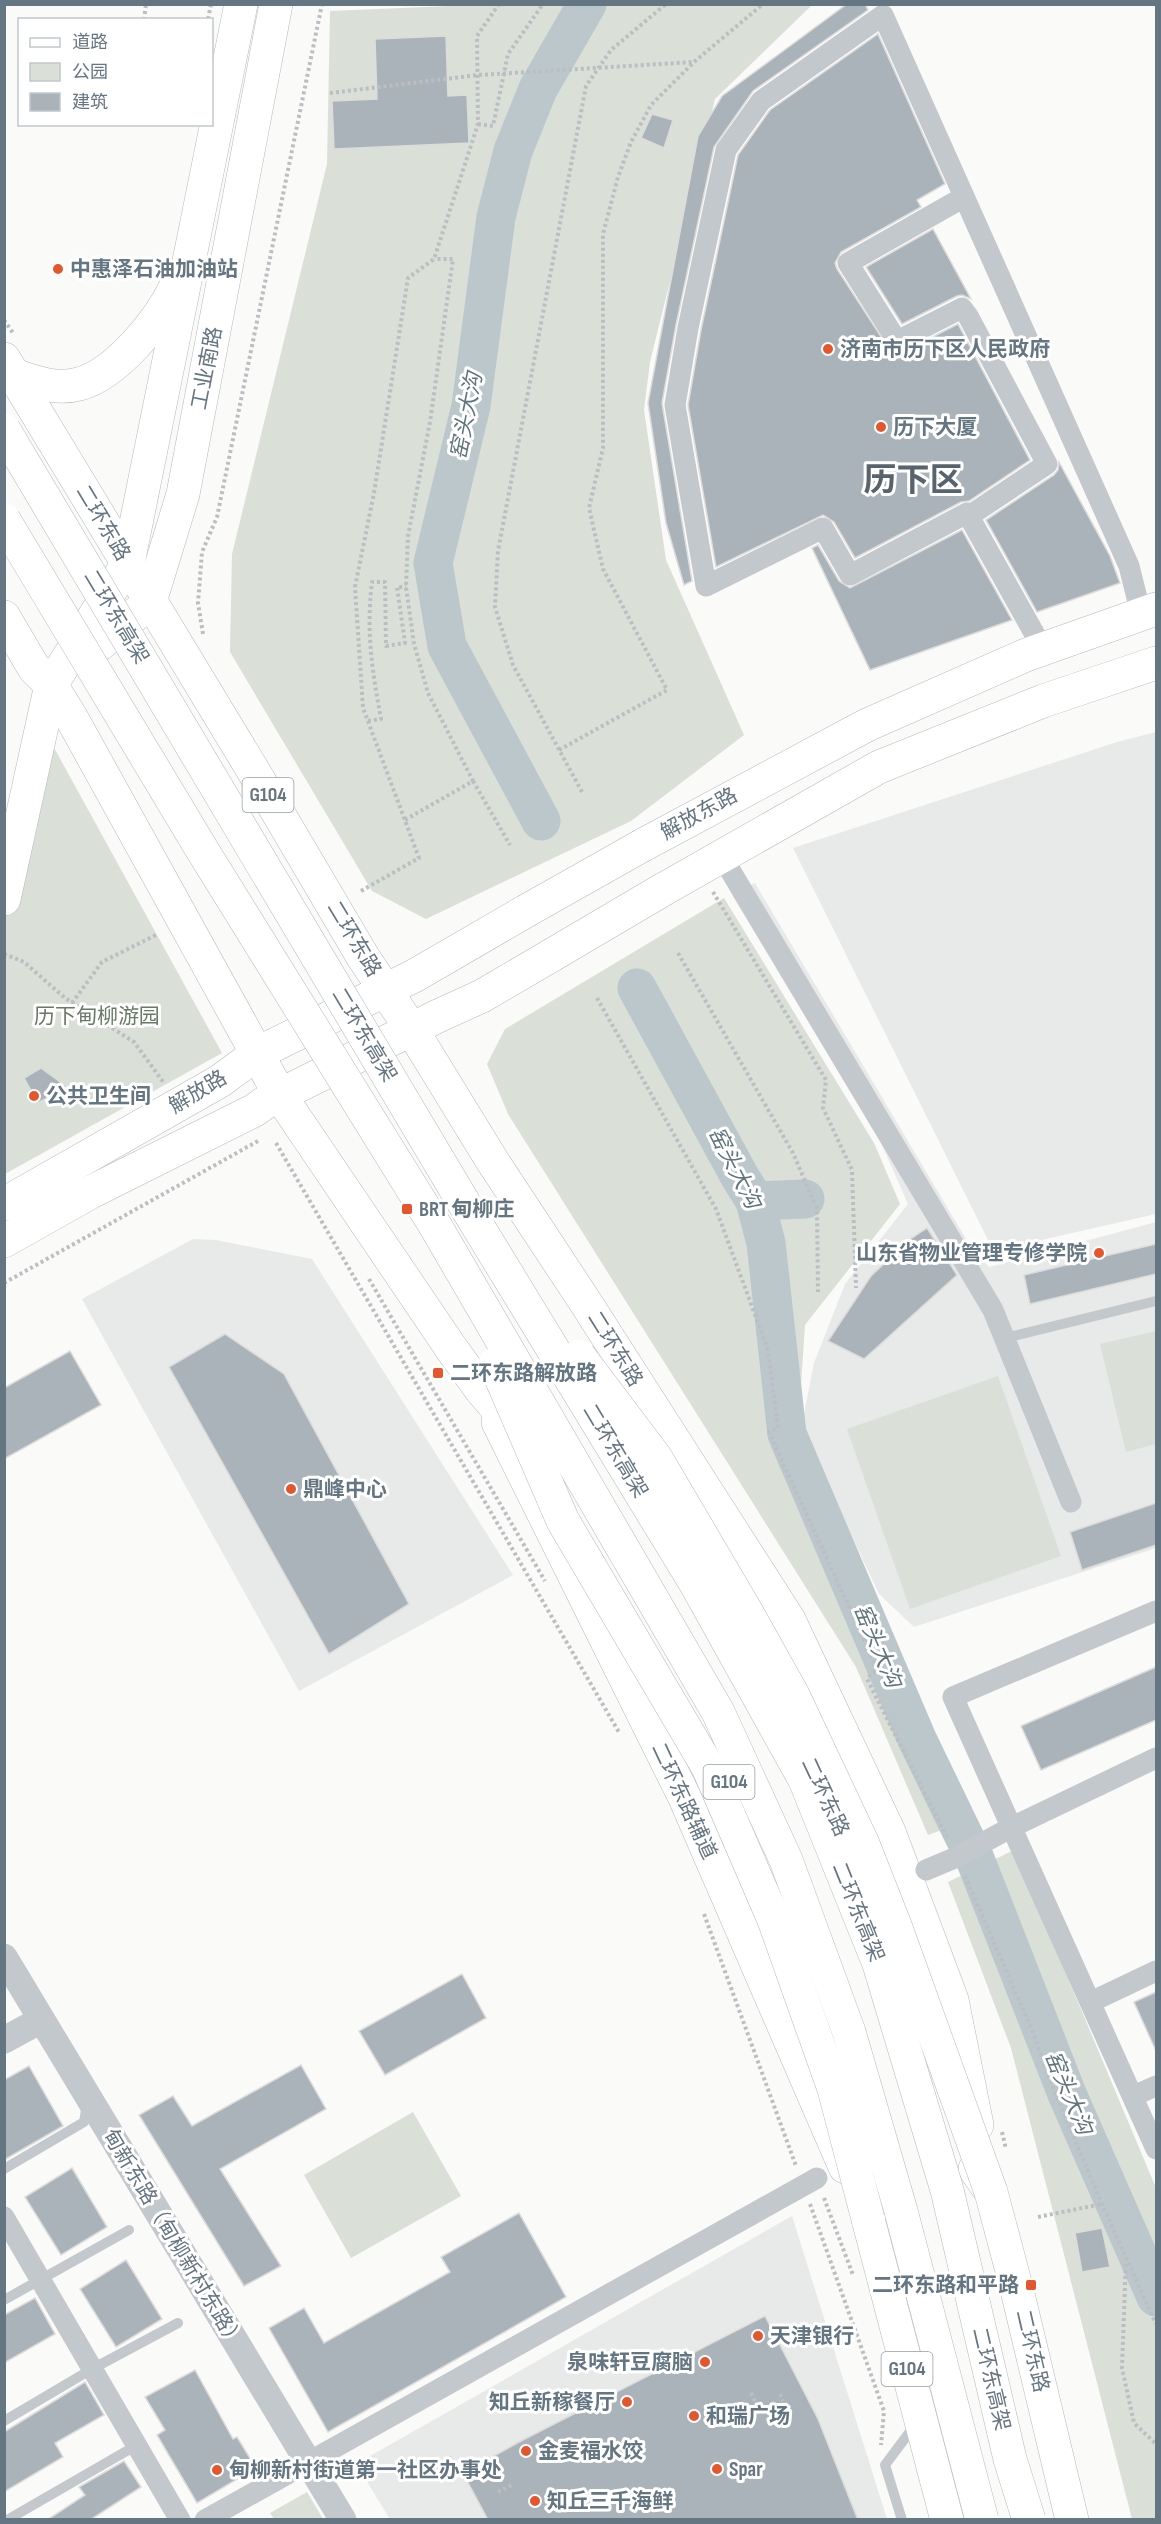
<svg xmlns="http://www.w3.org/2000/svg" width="1161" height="2524" viewBox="0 0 1161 2524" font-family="'Sofia Sans Condensed','Noto Sans SC',sans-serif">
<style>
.built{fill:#e8e9e9}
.green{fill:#dadfd7}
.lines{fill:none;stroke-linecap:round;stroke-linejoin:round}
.river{stroke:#bbc7cb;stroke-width:39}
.building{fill:#aab3b9;stroke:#dcdcda;stroke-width:1.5}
.primary-casing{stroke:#b5babe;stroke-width:34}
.trunk-casing{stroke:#b4b9bd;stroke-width:34}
.path{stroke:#bbbfc2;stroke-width:4;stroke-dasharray:3 3;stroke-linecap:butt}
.service{stroke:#c3c8cc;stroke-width:10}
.minor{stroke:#c3c8cc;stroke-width:21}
.tertiary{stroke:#c3c8cc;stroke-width:27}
.primary{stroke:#fff;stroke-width:33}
.trunk{stroke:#fff;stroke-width:33}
.primary-bridge-casing{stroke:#b5babe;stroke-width:34;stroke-linecap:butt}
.trunk-bridge-casing{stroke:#b4b9bd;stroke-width:34;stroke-linecap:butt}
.path-bridge{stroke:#bbbfc2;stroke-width:4;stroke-dasharray:3 3;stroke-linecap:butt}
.minor-bridge{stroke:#c3c8cc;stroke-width:21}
.primary-bridge{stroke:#fff;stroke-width:33}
.trunk-bridge{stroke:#fff;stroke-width:33}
.poi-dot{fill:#e4572e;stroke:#fff;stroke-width:2}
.labels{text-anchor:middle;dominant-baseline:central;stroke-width:6;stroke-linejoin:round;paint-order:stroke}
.shield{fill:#fff;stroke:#939fa8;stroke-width:1.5}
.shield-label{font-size:20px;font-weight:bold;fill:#657683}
.poi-label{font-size:21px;font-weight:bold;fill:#657683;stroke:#fff;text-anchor:start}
.street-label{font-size:21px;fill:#657683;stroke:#fff}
.park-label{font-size:21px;fill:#687a64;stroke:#fff}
.water-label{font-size:22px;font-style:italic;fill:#60757c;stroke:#fff}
.town-label{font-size:33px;font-weight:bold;fill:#57646e;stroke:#fff}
</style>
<rect width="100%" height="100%" fill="#fafaf8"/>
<g class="built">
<path d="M1156,732V1214L1010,1247L989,1242L793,848L1117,742Z"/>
<path d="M755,883L969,1244L989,1267L1156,1222V1548L914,1627L879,1594L801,1429L814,1363L845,1284L908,1204L881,1143L732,895Z"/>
<path d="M193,1239L216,1240L312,1259L513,1575L299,1691L82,1299Z"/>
<path d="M792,2216L887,2519H390L356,2464Z"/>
</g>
<g class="green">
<path d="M451,4L812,5L715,99L650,362L644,410L666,560L744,735L631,821L426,919L372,891L230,652L232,554L327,164L330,11L450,6Z"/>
<path d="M42,726L222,1053L5,1174V920Z"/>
<path d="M724,898L874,1143L900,1204L805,1325L798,1429L776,1438L969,1820L928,1835L856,1667L508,1114L487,1064L505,1029Z"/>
<path d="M1156,1331V1444L1126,1452L1100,1344Z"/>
<path d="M998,1376L1061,1556L910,1609L847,1429Z"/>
<path d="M1014,1850L1156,2188V2519H1132L1011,2048L948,1882Z"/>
<path d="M413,2112L461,2196L351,2258L304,2175Z"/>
<path d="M307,2492L323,2519H274L270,2513Z"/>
</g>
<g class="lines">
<g class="river">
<path d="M541,821L447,646L433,563L471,406L496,217L513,151L538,89L587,4"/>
<path d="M637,988L740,1177L755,1201L766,1243L787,1434L917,1739L975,1859L1067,2094L1156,2297"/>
<path d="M755,1201L805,1199"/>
</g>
</g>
<g class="building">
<path d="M847,4H865L868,10L753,91L714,147L676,325L662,403L692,581L684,585L666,523L648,403L698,136L722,96Z"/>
<path d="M878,34L945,184L917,200L921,207L841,252L835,263L837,269L891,352H903L958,324L1030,460L969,501L961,502L855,558L834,522L823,515L716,567L688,405L701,330L738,155L770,110Z"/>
<path d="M446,36L448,96L467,95L469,143L334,149L332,101L377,99L375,39Z"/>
<path d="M652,114L673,120L664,148L641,138Z"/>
<path d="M933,229L971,299L962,295L957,296L902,324L866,267Z"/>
<path d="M1059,462L1110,556L1120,583L1037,612L986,520L1054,475L1058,470Z"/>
<path d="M962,530L1012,620L870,670L812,548L818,545L839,581L850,588Z"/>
<path d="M41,1068L67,1087L38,1103L24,1078Z"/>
<path d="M927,1228L957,1275L864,1359L828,1341L871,1276L909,1240Z"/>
<path d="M1156,1244V1274L1030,1304L1024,1275Z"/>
<path d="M225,1334L284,1374L409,1604L329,1654L169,1367Z"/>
<path d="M70,1351L101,1405L4,1459V1388Z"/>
<path d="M1156,1503V1545L1082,1570L1070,1532Z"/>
<path d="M1156,1667V1720L1041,1770L1021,1726Z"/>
<path d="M462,1974L486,2018L385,2075L359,2031Z"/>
<path d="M1156,1992V2051L1134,2002Z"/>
<path d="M301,2065L326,2109L220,2169L281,2266L244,2286L139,2115L173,2096L192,2126Z"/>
<path d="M29,2066L63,2126L4,2160V2080Z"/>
<path d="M72,2168L107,2227L61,2255L25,2197Z"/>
<path d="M519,2213L566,2297L328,2432L269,2328L304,2308L324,2343L450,2272L441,2257Z"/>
<path d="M1102,2228L1110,2267L1082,2272L1075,2233Z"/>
<path d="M126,2260L162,2319L116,2347L80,2289Z"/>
<path d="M35,2298L55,2334L4,2363V2315Z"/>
<path d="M765,2316L818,2419L858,2520H488L463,2473L521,2441Z"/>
<path d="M195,2370L233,2439L237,2437L256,2468L197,2503L157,2435L165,2430L145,2397Z"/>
<path d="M85,2382L104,2415L55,2443L63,2457L4,2492V2432Z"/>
<path d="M124,2461L141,2487L90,2520H47L85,2495L79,2487Z"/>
</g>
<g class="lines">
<defs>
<g id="primary">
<path d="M16,376C37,383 57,390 79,384C117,374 160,320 176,286"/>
<path d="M100,644L150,602L183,494L276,4"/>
<path d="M643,845L867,725L1026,655L1156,609"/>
<path d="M664,889L879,767L1043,701L1156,663"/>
<path d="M4,899L51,685L128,563L241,4"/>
<path d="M4,1204L220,1081L258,1053L414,976L526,911"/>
<path d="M4,1241L91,1192L255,1110L266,1102L438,1016L482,996L552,955"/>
</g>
<g id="trunk">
<path d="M4,359L251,767L363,957L412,1030L493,1162L584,1300L789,1620L889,1832L952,2000L977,2125"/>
<path d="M4,617L34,668L51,685L71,717L281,1097L451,1348L482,1391L524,1440"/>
<path d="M498,1422L685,1798L845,2167"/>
<path d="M722,1769L750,1819L774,1885"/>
<path d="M975,2169L991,2192L1016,2286L1072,2520"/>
<path d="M873,2190L868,2219L947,2520"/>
</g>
</defs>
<use href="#primary" class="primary-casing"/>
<use href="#trunk" class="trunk-casing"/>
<g class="path">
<path d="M208,19L211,4"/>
<path d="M144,20L146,4"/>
<path d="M330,93L478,75"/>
<path d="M478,124L493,126L508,54L543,4"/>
<path d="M4,320L13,333"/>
<path d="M203,634L198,603L202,552L217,517L322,4"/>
<path d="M368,721L381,719C372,670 366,631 372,582H385L386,646L405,643L397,587H406"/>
<path d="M559,750L667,690L603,569L589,508L603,448V234L618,177L631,142L651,105L694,62L763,4"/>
<path d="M473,781L510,845"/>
<path d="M582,792L513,665L495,607L498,551L586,86L611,50L666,4"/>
<path d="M405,820L473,781L428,693L414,644L406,587L408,536L430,422L453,259H434"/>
<path d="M361,891L419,858L363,708L355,587L374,493L408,278L434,259L478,124L477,36L499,4"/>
<path d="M713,892L826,1080L823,1108L852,1170L856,1288"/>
<path d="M678,953L793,1153L817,1209L818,1292"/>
<path d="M4,954L24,962L65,998L134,1042L164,1083"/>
<path d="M597,998L716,1209L768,1350L778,1428L769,1432L877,1668L867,1679L948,1839"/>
<path d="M72,1003L102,962L158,934"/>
<path d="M276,1143L620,1734"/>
<path d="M369,1279L545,1581"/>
<path d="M4,1283L258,1141"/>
<path d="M965,1876L1032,2030L1054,2090L1102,2204L1156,2324"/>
<path d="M704,1914L796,2166"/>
<path d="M1002,2132L1006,2149"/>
<path d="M824,2198L853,2275"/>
<path d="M810,2204L884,2411L881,2445"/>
<path d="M1038,2217L1102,2204"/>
<path d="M1126,2258L1122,2368L1134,2423L1156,2444"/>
<path d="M751,2393L762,2414"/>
<path d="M780,2394L783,2401"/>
<path d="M772,2408L770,2405L775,2402"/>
<path d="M449,2457L465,2478L479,2471"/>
<path d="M498,2492L514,2484"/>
</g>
<g class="service">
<path d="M1005,1338L1156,1301"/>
<path d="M4,2169L84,2122L87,2104"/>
<path d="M4,2300L129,2230"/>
<path d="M4,2421L92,2369L178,2323"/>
<path d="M7,2520L137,2445"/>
<path d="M902,2520L885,2465L915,2425"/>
</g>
<g class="minor">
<path d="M964,197L848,263L897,341L962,308L968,316L1047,464L969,516"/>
<path d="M1043,649L967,513L850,575L823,528L706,586L675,405L688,328L726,150L761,101L883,15L1129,566L1141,614"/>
<path d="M721,855L993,1310L1071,1502"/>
<path d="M1156,1611L953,1697L1156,2149"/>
<path d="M1010,1828L1156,1758"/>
<path d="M1095,2000L1156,1971"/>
<path d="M1140,2093L1156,2086"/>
<path d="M4,2217L180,2520"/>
<path d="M205,2520L817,2178"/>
</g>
<g class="tertiary">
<path d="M4,1957L343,2520"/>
<path d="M4,2040L41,2020"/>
</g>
<use href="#primary" class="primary"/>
<use href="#trunk" class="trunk"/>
<defs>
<g id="primary-bridge">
<path d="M526,911L643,845"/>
<path d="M552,955L664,889"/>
</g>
<g id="trunk-bridge">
<path d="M4,430L468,1210L696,1584L805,1780L879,1964L947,2190L1010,2459L1029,2520"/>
<path d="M4,520L201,848L436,1227L718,1712L786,1860L849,2032L901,2211L982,2520"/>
<path d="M579,1356L656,1458L746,1611L793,1695L863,1844L896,1928L991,2192"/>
<path d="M495,1364L563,1521L708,1767L774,1920L834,2089L868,2219"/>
</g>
</defs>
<use href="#primary-bridge" class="primary-bridge-casing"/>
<use href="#trunk-bridge" class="trunk-bridge-casing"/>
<path class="path-bridge" d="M479,75L694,62"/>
<path class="minor-bridge" d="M926,1870L957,1857L1010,1828"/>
<use href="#primary-bridge" class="primary-bridge"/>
<use href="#trunk-bridge" class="trunk-bridge"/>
</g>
<g class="poi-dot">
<circle cx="58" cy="269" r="6"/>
<circle cx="828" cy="349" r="6"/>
<circle cx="881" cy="427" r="6"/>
<circle cx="34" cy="1096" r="6"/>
<rect x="401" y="1203" width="12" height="12" rx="3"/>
<circle cx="1099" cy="1253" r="6"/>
<rect x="432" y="1367" width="12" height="12" rx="3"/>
<circle cx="291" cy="1489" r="6"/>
<rect x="1025" y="2279" width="12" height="12" rx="3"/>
<circle cx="758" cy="2336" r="6"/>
<circle cx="705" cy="2362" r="6"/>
<circle cx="627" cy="2402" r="6"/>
<circle cx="694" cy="2416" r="6"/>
<circle cx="526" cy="2451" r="6"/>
<circle cx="717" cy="2469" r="6"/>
<circle cx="217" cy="2470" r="6"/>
<circle cx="535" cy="2501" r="6"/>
</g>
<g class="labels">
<g class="shield">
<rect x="242.5" y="778" width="51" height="34" rx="4.5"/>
<rect x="703.5" y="1765" width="51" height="34" rx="4.5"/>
<rect x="881.5" y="2352" width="51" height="34" rx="4.5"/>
</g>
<g class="shield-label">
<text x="268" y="795">G104</text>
<text x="729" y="1782">G104</text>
<text x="907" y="2369">G104</text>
</g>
<g class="poi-label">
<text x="70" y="269">中惠泽石油加油站</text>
<text x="840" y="349">济南市历下区人民政府</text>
<text x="893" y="427">历下大厦</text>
<text x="46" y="1096">公共卫生间</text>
<text x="419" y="1209">BRT 甸柳庄</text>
<text x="1087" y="1253" text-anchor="end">山东省物业管理专修学院</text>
<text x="450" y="1373">二环东路解放路</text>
<text x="303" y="1489">鼎峰中心</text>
<text x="1019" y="2285" text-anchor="end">二环东路和平路</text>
<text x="770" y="2336">天津银行</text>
<text x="693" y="2362" text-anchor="end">泉味轩豆腐脑</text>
<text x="615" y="2402" text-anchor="end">知丘新稼餐厅</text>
<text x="706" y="2416">和瑞广场</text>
<text x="538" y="2451">金麦福水饺</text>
<text x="729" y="2469">Spar</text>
<text x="229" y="2470">甸柳新村街道第一社区办事处</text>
<text x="547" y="2501">知丘三千海鲜</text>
</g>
<g class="street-label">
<text transform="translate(207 368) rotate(-79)">工业南路</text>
<text transform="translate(103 523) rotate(59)">二环东路</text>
<text transform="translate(116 617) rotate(59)">二环东高架</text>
<text transform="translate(699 814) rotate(-29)">解放东路</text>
<text transform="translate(354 939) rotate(59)">二环东路</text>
<text transform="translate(364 1035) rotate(59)">二环东高架</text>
<text transform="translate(198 1092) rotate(-31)">解放路</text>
<text transform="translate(615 1349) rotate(58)">二环东路</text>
<text transform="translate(615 1451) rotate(59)">二环东高架</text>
<text transform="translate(825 1797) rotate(65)">二环东路</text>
<text transform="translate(684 1801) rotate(65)">二环东路辅道</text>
<text transform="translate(858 1912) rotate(68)">二环东高架</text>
<text transform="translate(173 2239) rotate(59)">甸新东路（甸柳新村东路）</text>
<text transform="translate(1032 2351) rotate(77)">二环东路</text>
<text transform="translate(991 2379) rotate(77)">二环东高架</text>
</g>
<g class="park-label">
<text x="97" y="1016">历下甸柳游园</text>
</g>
<g class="water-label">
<text transform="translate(467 416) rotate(-79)">窑头大沟</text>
<text transform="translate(734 1168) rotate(63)">窑头大沟</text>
<text transform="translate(877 1646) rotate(67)">窑头大沟</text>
<text transform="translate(1068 2093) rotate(67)">窑头大沟</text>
</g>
<g class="town-label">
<text x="913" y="481">历下区</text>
</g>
</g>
<rect width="1161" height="2524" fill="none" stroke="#657683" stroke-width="12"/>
<rect x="18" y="18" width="195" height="108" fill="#ffffff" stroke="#c1c8cd" stroke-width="1.5"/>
<rect x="30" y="38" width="30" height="9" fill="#ffffff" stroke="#c1c8cd" stroke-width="1.5"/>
<text x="72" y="48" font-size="18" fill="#657683">道路</text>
<rect x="30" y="63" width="30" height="18" fill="#dadfd7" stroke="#c1c8cd" stroke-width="1.5"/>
<text x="72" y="78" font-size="18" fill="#657683">公园</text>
<rect x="30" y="93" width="30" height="18" fill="#aab3b9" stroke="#c1c8cd" stroke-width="1.5"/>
<text x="72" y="108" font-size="18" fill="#657683">建筑</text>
</svg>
